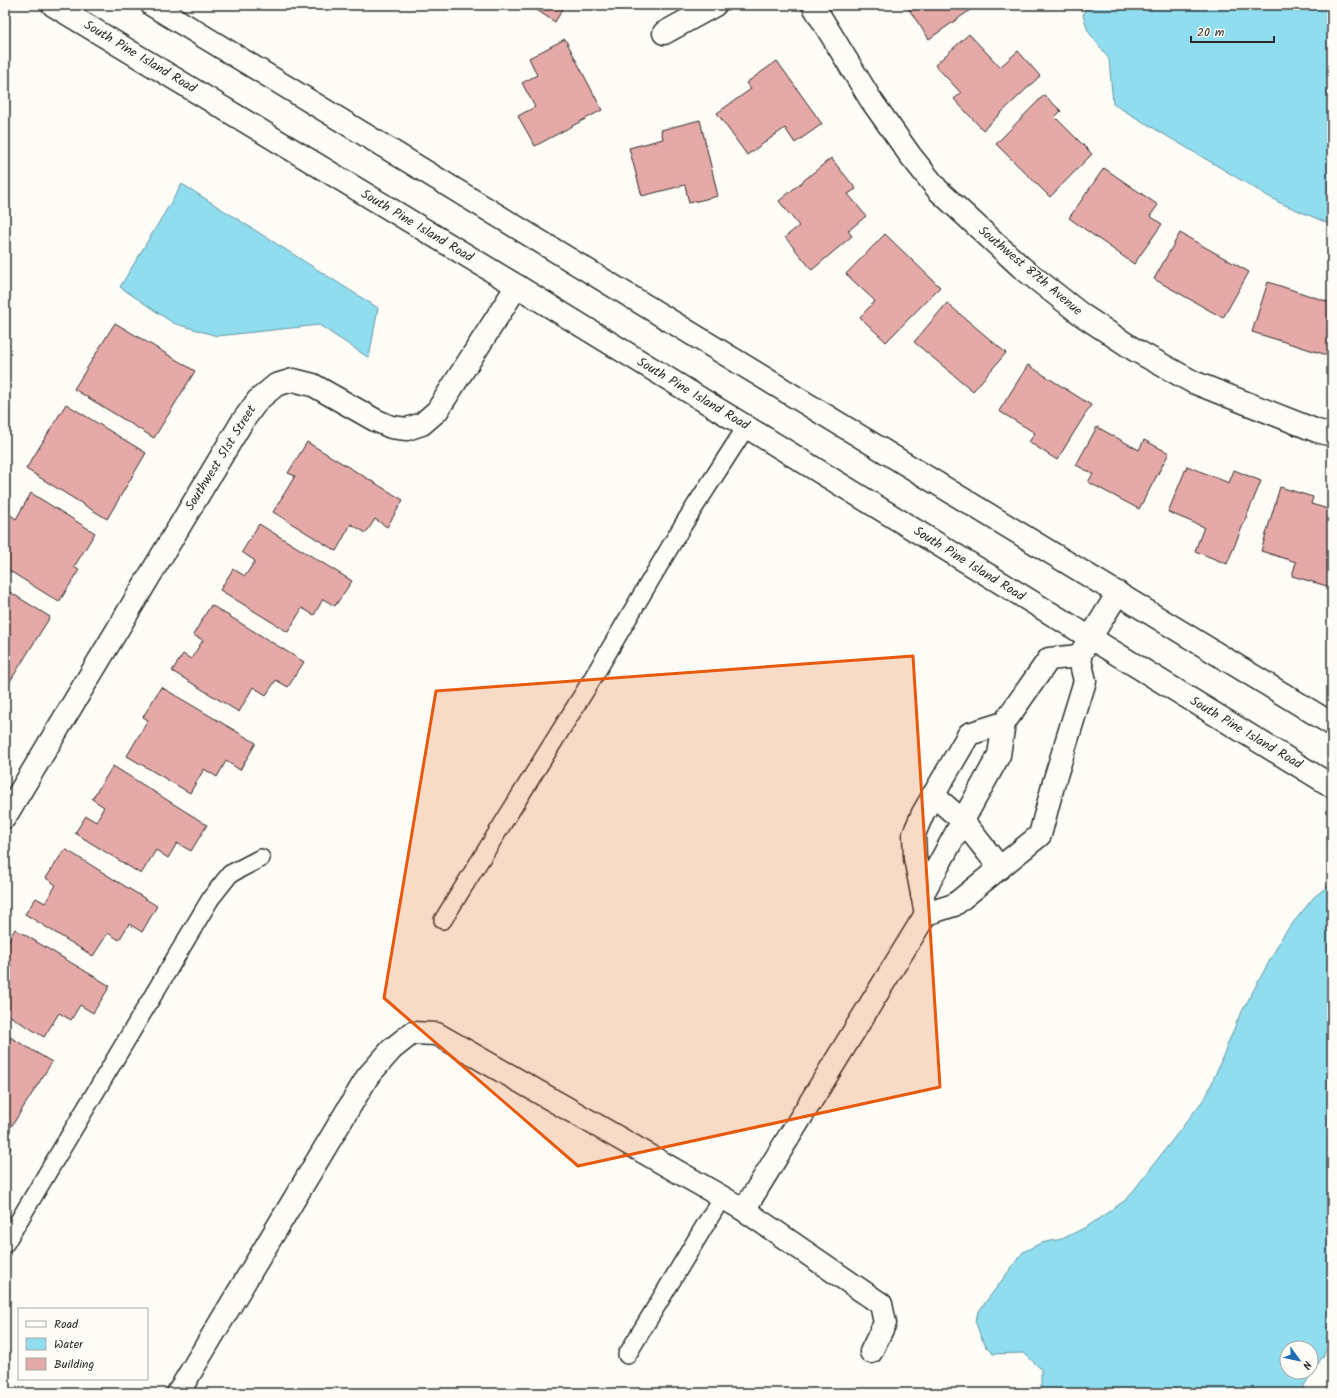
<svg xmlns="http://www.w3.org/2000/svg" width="1337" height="1398" viewBox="0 0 1337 1398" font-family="Kalam,sans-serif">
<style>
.water{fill:#8fddee;stroke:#6796a0;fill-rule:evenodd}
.building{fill:#e5aaa8;stroke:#2b2b2b}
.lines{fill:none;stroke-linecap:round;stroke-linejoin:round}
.lane-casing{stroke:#2b2b2b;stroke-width:20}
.street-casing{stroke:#2b2b2b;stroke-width:25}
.secondary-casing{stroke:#2b2b2b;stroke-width:25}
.lane{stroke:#fdfcf7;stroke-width:17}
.street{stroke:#fdfcf7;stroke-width:22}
.secondary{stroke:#fdfcf7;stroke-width:22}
.marked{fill:#e8590c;fill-opacity:0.2;stroke:#e8590c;stroke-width:3;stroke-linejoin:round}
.labels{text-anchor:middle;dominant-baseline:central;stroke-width:3.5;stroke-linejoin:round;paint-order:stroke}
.street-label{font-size:13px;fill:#2b2b2b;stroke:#fdfcf7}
</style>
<rect width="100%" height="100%" fill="#fdfcf7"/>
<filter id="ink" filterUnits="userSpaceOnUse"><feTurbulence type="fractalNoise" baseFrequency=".025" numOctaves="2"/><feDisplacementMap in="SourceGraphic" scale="8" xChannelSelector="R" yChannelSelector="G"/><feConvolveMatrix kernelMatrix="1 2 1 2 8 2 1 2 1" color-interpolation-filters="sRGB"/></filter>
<g filter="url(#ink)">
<g class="water">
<path d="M1087,5H1332V225L1278,202L1113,104L1109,59L1088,31L1083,15Z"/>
<path d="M182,184L378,308L369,358L319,325L217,336L173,323L120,287Z"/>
<path d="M1332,883V1342L1305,1384L1301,1393H1041V1369L1024,1353L993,1354L984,1345L975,1321L979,1311L1023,1252L1041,1243L1062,1239L1088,1226L1127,1199L1207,1095L1238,1019L1284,934L1314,897ZM1287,1348H1311V1372H1287Z"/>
</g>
<g class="building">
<path d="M529,5H565L555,22Z"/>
<path d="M906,5H971L973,8L929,39Z"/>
<path d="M969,34L1000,67L1018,51L1040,76L983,130L954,99L961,93L935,65Z"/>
<path d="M565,39L602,110L535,146L518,116L535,107L522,83L537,75L529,58Z"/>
<path d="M777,61L822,124L795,143L785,128L747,155L717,113L751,89L746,83Z"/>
<path d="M1044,95L1061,111L1055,117L1092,154L1050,197L996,144Z"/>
<path d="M700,120L718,196L689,203L685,185L642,196L629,148L663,139L661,130Z"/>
<path d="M831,158L856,189L848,194L866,216L848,231L852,236L812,270L785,237L799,226L779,201Z"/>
<path d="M1104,168L1158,205L1150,216L1162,224L1134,264L1069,218Z"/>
<path d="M1180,233L1249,272L1223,318L1154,279Z"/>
<path d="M885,234L940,287L886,342L860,317L875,301L846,274Z"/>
<path d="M1268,282L1332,303V340L1327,355L1252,332Z"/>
<path d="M947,303L1006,353L973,391L914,342Z"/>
<path d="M115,323L195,371L154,438L74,389Z"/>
<path d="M1028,365L1091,405L1057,460L1029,442L1035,433L999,411Z"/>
<path d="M66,404L146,453L107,519L26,469Z"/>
<path d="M1097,427L1139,450L1144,440L1169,453L1139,509L1088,482L1093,474L1076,465Z"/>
<path d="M307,442L403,500L387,527L375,519L366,533L351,524L336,551L273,512L295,476L288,473Z"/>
<path d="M1187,466L1229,483L1234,470L1261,481L1227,564L1195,551L1204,527L1168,512Z"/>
<path d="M1280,487L1313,497L1311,504L1332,510V570L1327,586L1292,576L1296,562L1261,551Z"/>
<path d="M31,493L95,533L74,567L79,570L59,602L5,568V511L16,519Z"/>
<path d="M259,524L352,581L335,606L323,599L314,615L302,608L288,632L220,590L233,569L245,576L255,561L242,552Z"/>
<path d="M5,589L50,617L9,683L5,680Z"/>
<path d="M211,605L304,662L288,687L276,680L266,695L253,687L239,712L172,671L183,654L191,659L203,640L193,635Z"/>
<path d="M161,687L256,743L240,770L226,761L217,777L204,769L190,793L127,756L148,720L143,717Z"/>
<path d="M113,766L207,825L191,851L177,843L168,858L156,850L141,874L75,833L86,816L96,822L104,807L92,799Z"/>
<path d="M65,849L157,906L142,932L129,924L119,940L108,933L93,956L25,914L36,898L45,903L56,885L46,878Z"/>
<path d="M15,929L110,986L93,1013L80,1005L71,1020L59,1013L44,1037L5,1013V972L9,965L5,963V946Z"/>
<path d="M5,1034L52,1062L11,1127L5,1124Z"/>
<path d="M5,1144L11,1148L5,1159Z"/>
</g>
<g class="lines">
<defs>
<g id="lane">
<path d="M443,920L585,691L683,525L746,427"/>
<path d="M5,1244L211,898L230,874L261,858"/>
<path d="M627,1355L722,1197"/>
</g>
<g id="street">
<path d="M813,5L871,100L910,155L938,190L1021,267L1082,315L1135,350L1193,382L1317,431L1332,435"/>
<path d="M664,33L715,5"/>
<path d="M933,795L963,821L1000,868"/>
<path d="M5,817L242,422L258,400L276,385L293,380L313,385L375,420L391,427L407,429L422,424L437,411L517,286"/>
<path d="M922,895L999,755L1004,723"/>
<path d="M926,914L915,858L914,834L923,813L969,734L1004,723L1049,659L1079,656"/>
<path d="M744,1210L926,914L954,905L1040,835L1054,782L1085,681L1079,656L1118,593"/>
<path d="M178,1393L368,1076L392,1049L412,1033L437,1034L722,1197L744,1210L881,1304L885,1323L871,1352"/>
</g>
<g id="secondary">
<path d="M53,5L517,286L1332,786"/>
<path d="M152,5L1332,724"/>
</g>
</defs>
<use href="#lane" class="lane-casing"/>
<use href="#street" class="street-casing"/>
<use href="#secondary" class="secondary-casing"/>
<use href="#lane" class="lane"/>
<use href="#street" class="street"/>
<use href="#secondary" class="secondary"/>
</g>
</g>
<path class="marked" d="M913,656L940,1087L578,1166L384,998L436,691Z"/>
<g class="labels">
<g class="street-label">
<text transform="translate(140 57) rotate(31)">South Pine Island Road</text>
<text transform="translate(417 226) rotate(31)">South Pine Island Road</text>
<text transform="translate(1030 271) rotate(40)">Southwest 87th Avenue</text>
<text transform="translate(693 394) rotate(31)">South Pine Island Road</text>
<text transform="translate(221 458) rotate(-58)">Southwest 51st Street</text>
<text transform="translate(969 564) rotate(32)">South Pine Island Road</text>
<text transform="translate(1246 733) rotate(31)">South Pine Island Road</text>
</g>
</g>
<rect width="1337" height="1398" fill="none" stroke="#fdfcf7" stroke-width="20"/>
<rect x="10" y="10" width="1317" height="1378" fill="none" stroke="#2b2b2b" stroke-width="1.5" filter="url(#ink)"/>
<rect x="18" y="1308" width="130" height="72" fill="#fdfcf7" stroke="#a9a8a5"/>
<rect x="26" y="1321" width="20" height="6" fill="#fdfcf7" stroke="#a9a8a5"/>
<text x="54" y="1328" font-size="12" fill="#2b2b2b">Road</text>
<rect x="26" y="1338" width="20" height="12" fill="#8fddee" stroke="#a9a8a5"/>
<text x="54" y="1348" font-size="12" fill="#2b2b2b">Water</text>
<rect x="26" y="1358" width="20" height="12" fill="#e5aaa8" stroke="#a9a8a5"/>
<text x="54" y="1368" font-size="12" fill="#2b2b2b">Building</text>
<g transform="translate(1299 1360) rotate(123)"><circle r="19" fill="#fdfcf7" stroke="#a9a8a5"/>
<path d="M0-3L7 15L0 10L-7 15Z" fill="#1f6fb2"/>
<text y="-6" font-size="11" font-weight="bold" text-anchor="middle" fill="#2b2b2b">N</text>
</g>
<path d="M1191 36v6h83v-6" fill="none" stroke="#2b2b2b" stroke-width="2"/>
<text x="1197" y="36" font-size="12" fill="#2b2b2b" stroke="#fdfcf7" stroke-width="3" paint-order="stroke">20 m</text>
</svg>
